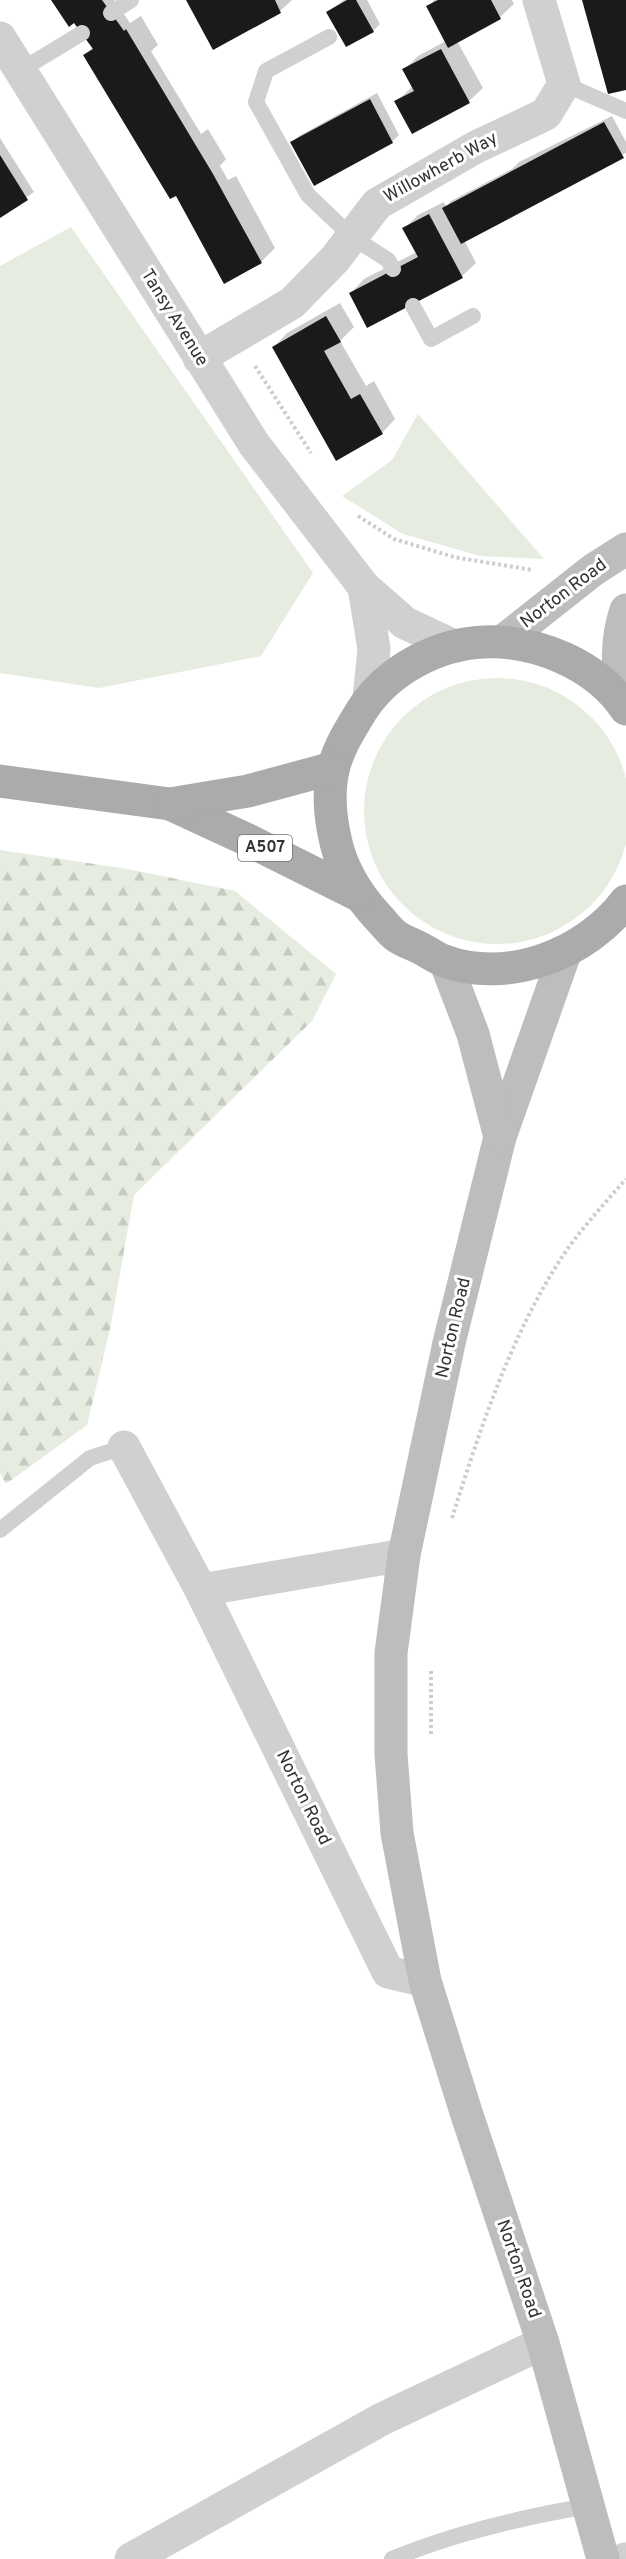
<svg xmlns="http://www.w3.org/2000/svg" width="626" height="2559" viewBox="0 0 626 2559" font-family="Overpass,sans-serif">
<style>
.green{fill:#e6ecdf}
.forest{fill:url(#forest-firs)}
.shadow{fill:#0003}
.building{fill:#1a1a1a}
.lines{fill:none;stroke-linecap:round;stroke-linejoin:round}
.path{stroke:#cdcdcd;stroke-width:4;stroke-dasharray:3 3;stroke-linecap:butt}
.lane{stroke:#d0d0d0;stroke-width:16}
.street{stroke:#d0d0d0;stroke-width:33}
.secondary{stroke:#bdbdbd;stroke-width:33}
.primary{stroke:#ababab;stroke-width:33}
.labels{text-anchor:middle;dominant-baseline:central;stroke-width:6;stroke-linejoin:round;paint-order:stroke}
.shield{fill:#fff;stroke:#707070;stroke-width:1.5}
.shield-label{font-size:16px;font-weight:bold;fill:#333}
.street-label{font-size:18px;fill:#333;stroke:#fff}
</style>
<defs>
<pattern id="forest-firs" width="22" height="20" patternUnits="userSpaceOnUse" patternTransform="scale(1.5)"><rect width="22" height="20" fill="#e6ecdf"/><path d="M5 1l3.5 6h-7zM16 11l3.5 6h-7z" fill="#c6cbc0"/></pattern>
</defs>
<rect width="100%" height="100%" fill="#fff"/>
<g class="green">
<path d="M71,227L313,573L261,656L99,688L0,673V266Z"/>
<path d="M418,414L544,559L480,556L403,534L342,496L392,460Z"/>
<circle cx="497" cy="811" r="133"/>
</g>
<path class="forest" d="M0,850L128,869L235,891L336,974L312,1021L134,1195L110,1329L87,1425L6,1484L0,1473Z"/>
<g class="shadow">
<path d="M52,0H114L130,23L141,16L158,45L151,51L201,134L208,129L226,159L220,166L228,180L236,176L275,248L261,262L178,196L85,55L93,47L75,20Z"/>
<path d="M188,0H292L280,11L214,47Z"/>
<path d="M344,0H367L380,24L373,31L328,12Z"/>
<path d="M434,0H512L514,4L500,17L457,41L483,88L469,101L413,132L396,102L413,86L404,70L418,56L446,41L428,7Z"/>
<path d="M377,93L399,135L392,142L292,143L299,136Z"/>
<path d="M612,116L626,142V153L464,240L476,263L462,276L351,293L364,279L417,252L404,229L418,215L444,202L446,206L451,201L512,169L519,162Z"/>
<path d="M0,138L34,192L0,216Z"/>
<path d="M340,303L354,327L340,341L366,386L374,381L395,419L382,433L274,347L287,333Z"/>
</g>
<g class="building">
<path d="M51,0H102L124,31L126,29L213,174L262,263L224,284L176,196L170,199L83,55L93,49L74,23L69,27Z"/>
<path d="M186,0H275L281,13L213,50Z"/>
<path d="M347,0H356L374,32L346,47L326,12Z"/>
<path d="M438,0H491L501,19L448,48L426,6Z"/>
<path d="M582,0H626V90L608,94Z"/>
<path d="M441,49L470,103L412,134L394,101L414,91L402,69Z"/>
<path d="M370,99L393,143L314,186L290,142Z"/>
<path d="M604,122L624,158L461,244L442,208Z"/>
<path d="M0,155L28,200L0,218Z"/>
<path d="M429,214L463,278L367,328L349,293L418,257L402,228Z"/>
<path d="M326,316L341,342L324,351L351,399L360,394L383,434L336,461L272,347Z"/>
</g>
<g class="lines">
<g class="path">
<path d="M255,366L311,453"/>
<path d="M358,516L394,539L454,557L532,570"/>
<path d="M452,1518C480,1429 511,1335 562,1257C580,1230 604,1204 626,1179"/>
<path d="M431,1734V1670"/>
</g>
<g class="lane">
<path d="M111,13L131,0"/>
<path d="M329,37L266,71L256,102L308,195L352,237L388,260L393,269"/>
<path d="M21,70L82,33"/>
<path d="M564,84L626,111"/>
<path d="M413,306L431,339L473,316"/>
<path d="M0,1530L90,1458L124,1447"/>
<path d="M392,2559C455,2533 522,2517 589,2506"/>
</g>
<g class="street">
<path d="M0,38L254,444L364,587L405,623L454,646"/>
<path d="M199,358L292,303L335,259L377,204L476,147L546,114L564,84L539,0"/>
<path d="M364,587L374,649L369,699"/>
<path d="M124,1447L201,1590L388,1972L425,1981"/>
<path d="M201,1590L404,1555"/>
<path d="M131,2559L382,2419L543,2343"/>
<path d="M625,2559H626"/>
</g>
<g class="secondary">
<path d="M503,641L593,570L626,549"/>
<path d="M622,703C618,668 615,643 626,610"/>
<path d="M565,953L500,1137L449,1343L404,1555L391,1653V1754L397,1833L425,1981L466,2112L543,2343L603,2559"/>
<path d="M445,961L473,1034L500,1137"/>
</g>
<g class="primary">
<path d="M626,709C596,664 536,640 484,642C437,644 388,670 362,710C351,728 340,745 334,766C328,789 330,816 335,838C341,869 356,893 377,916C383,922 389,931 396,936C403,941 412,944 420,948C428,952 436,958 444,961C509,984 586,954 626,901"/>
<path d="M0,781L170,804L250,841L358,895"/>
<path d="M170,804L248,791L333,768"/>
</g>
</g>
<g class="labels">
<rect class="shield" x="238" y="835" width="54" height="26" rx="4.5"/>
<g class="shield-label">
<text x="265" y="848">A507</text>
</g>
<g class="street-label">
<text transform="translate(441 168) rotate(-29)">Willowherb Way</text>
<text transform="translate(174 318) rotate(58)">Tansy Avenue</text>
<text transform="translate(564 594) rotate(-37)">Norton Road</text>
<text transform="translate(454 1328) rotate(-77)">Norton Road</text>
<text transform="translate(303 1798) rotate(64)">Norton Road</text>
<text transform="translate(518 2269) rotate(71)">Norton Road</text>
</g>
</g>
</svg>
